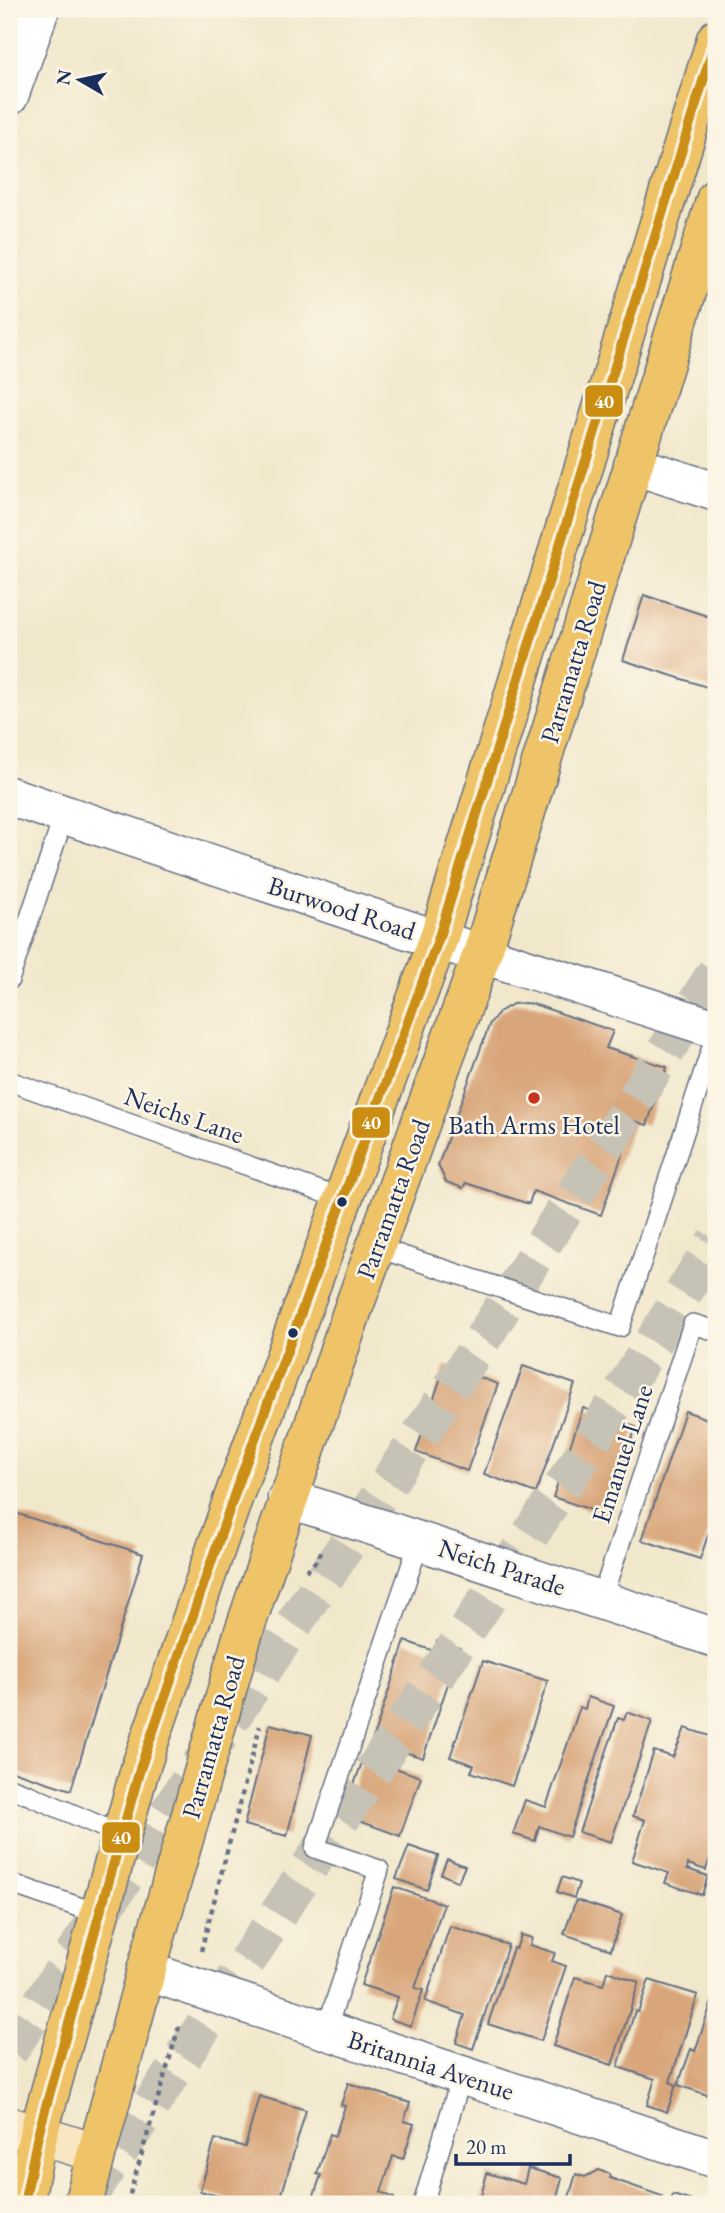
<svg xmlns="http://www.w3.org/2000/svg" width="725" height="2213" viewBox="0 0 725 2213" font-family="'EB Garamond',serif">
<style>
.building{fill:#d8a67a}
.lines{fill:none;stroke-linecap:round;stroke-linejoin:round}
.motorway-tunnel{stroke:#c6c3b6;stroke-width:38;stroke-dasharray:38 19;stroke-linecap:butt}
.service-casing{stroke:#667084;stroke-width:22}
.minor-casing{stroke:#667084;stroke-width:41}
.tertiary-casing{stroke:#667084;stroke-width:41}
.secondary-casing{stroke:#667084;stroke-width:41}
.trunk-casing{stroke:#667084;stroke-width:41}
.path{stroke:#667084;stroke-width:4.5;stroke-dasharray:5 5;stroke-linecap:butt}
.service{stroke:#fff;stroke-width:19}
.minor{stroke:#fff;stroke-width:38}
.tertiary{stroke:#fff;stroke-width:38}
.secondary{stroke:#f9e7c3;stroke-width:38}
.trunk{stroke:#efc469;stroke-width:38}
.bus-1-casing{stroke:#fcf5e5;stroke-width:16}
.bus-1{stroke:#cb8e13;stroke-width:10}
.poi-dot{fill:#c8321e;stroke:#fcf5e5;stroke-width:2.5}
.bus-dot{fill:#1b2f5e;stroke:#fcf5e5;stroke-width:2.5}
.labels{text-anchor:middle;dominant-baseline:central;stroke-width:5;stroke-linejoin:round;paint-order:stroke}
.street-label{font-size:26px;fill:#1b2f5e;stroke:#fcf5e5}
.poi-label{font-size:26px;fill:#1b2f5e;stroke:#fcf5e5}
.line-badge{stroke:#fcf5e5;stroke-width:2.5}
.badge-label{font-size:19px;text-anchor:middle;font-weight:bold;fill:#fff}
</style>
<rect width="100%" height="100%" fill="#fcf5e5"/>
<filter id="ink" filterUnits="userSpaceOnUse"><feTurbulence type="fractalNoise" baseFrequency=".0143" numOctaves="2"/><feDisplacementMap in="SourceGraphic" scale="14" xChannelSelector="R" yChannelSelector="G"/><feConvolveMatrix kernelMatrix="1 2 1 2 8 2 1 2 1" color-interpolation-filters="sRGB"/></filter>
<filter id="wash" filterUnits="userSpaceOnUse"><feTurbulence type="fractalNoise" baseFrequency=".00686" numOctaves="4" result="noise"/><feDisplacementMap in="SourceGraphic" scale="28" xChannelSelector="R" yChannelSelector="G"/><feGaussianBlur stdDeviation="1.57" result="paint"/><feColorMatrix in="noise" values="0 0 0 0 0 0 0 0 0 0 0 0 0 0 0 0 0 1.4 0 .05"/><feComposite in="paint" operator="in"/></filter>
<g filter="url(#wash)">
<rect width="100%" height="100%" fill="#f1e8cc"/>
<g id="blocks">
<g class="building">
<path d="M644,595L716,619V690L623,660Z"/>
<path d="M524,1003L533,1004L613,1031L606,1048L667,1067L647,1125L634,1121L601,1215L533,1191L529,1204L466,1183L463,1188L446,1182L438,1165L490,1023L499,1012L513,1004Z"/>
<path d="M445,1365L498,1384L467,1471L416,1452Z"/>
<path d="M523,1366L575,1384L536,1493L484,1474Z"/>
<path d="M583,1408L636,1427L606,1515L553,1497Z"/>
<path d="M685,1411L716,1422V1511L700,1559L642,1540Z"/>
<path d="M9,1511L143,1554L71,1790L9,1770Z"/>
<path d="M405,1641L434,1651L437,1641L460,1648L423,1758L372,1741Z"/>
<path d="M483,1661L548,1681L512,1786L471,1772L474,1765L450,1757Z"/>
<path d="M588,1697L614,1706L569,1837L539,1826L535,1841L513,1834L525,1800L546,1807L580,1707L585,1709Z"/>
<path d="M627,1712L652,1721L611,1842L579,1832L618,1718L624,1720Z"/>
<path d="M270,1724L312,1735L287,1836L244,1825Z"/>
<path d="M685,1728L716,1738V1839L706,1870L688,1864L687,1869L708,1876L702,1895L665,1883L669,1873L632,1861L645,1820L633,1816L654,1751L673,1757Z"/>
<path d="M364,1757L421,1777L400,1836L343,1815Z"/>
<path d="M409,1846L438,1856L427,1890L396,1879Z"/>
<path d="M447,1859L465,1866L458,1882L441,1874Z"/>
<path d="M562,1877L579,1883L574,1898L557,1892Z"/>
<path d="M394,1887L444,1904L415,1988L423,1990L411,2026L390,2019L398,1997L361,1985Z"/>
<path d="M576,1900L622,1915L611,1950L564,1934Z"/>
<path d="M450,1926L508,1945L473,2049L456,2043L465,2015L425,2001Z"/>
<path d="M521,1935L532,1938L530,1945L555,1953L552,1961L566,1966L541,2041L488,2024L513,1948L516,1949Z"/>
<path d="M607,1971L639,1982L612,2065L553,2046L575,1977L603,1985Z"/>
<path d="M649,1980L698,1995L670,2082L676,2085L667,2112L647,2105L655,2079L618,2067L635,2011L638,2012Z"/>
<path d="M716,1990V2090L711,2088L707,2095L678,2085L691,2049L695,2051Z"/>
<path d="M348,2083L410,2103L404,2121L414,2124L403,2159L393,2156L381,2192L394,2198L392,2204H311L321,2175L317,2174L330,2134L335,2136L345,2106L341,2105Z"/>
<path d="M259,2096L306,2110L279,2204H228L229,2199L200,2191L215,2139L245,2147Z"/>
<path d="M528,2168L562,2178L555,2204H479L487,2173L524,2184Z"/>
<path d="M598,2170L609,2174L610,2178L662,2196L659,2204H567L576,2174L585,2177Z"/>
<path d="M673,2195L701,2204H670Z"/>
</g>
</g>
</g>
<g filter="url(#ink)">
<use href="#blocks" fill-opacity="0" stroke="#667084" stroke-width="2"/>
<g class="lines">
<g class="motorway-tunnel">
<path d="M9,2051L450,1390L716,972"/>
<path d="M87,2198L145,2114L583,1455L716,1240"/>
</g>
<defs>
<g id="service">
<path d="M9,980L64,816"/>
<path d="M9,1081L342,1199"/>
<path d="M375,1247L620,1327L716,1035"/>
<path d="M601,1600L693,1324L716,1331"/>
<path d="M9,1788L29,1795L121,1835"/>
<path d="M9,1883L99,1914"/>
<path d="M326,2030L379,1870L315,1848L420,1540"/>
<path d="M423,2204L462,2075"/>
</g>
<g id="minor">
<path d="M9,96L40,9"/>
<path d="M633,465L716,492"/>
<path d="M287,1498L716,1638"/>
<path d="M146,1971L716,2159"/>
</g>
<path id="tertiary" d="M9,796L438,940L716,1029"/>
<path id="secondary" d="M9,2126L96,2153"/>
<g id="trunk">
<path d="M24,2204L38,2135L140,1769L236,1490L438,940L716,39"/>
<path d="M83,2204L146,1971L243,1634L352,1312L482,954L716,198"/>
</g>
</defs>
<use href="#service" class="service-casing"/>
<use href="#minor" class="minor-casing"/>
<use href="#tertiary" class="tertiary-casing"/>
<use href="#secondary" class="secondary-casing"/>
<use href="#trunk" class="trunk-casing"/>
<g class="path">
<path d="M306,1571L318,1559L322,1550"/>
<path d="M201,1951L260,1726"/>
<path d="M127,2204L180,2023"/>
</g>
<use href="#service" class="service"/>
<use href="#minor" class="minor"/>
<use href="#tertiary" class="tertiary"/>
<use href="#secondary" class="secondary"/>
<use href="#trunk" class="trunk"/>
<defs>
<path id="bus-1" d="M24,2204L38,2135L140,1769L236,1490L438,940L716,39"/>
</defs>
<use href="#bus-1" class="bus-1-casing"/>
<use href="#bus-1" class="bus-1"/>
</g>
</g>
<circle class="poi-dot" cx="534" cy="1098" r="7"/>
<g class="bus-dot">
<circle cx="342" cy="1202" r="6"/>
<circle cx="293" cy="1333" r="6"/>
</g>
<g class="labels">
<g class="street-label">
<text transform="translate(573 662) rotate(-73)">Parramatta Road</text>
<text transform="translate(342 908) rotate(18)">Burwood Road</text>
<text transform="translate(184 1115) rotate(19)">Neichs Lane</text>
<text transform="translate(393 1199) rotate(-70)">Parramatta Road</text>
<text transform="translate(622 1454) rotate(-72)">Emanuel Lane</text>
<text transform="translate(502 1567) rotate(18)">Neich Parade</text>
<text transform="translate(213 1737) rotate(-74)">Parramatta Road</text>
<text transform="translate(431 2065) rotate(18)">Britannia Avenue</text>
</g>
<g class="poi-label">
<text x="534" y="1125">Bath Arms Hotel</text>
</g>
</g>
<g class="line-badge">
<rect x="584" y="384" width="40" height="34" rx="7" fill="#cb8e13"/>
<rect x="351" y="1106" width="40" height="33" rx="7" fill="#cb8e13"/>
<rect x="101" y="1821" width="40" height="33" rx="7" fill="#cb8e13"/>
</g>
<g class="badge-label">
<text x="604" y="408">40</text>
<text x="371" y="1129">40</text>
<text x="121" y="1844">40</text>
</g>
<rect width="725" height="2213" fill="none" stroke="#fcf5e5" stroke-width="35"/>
<g transform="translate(80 80) rotate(279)" stroke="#fcf5e5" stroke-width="5" paint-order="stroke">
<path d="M0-5L12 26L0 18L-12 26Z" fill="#1b2f5e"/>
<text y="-10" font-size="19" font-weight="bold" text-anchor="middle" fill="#1b2f5e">N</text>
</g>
<path d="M456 2154v10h114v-10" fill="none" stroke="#1b2f5e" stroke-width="3.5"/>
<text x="466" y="2154" font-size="21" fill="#1b2f5e" stroke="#fcf5e5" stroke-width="5" paint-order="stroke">20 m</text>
</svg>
